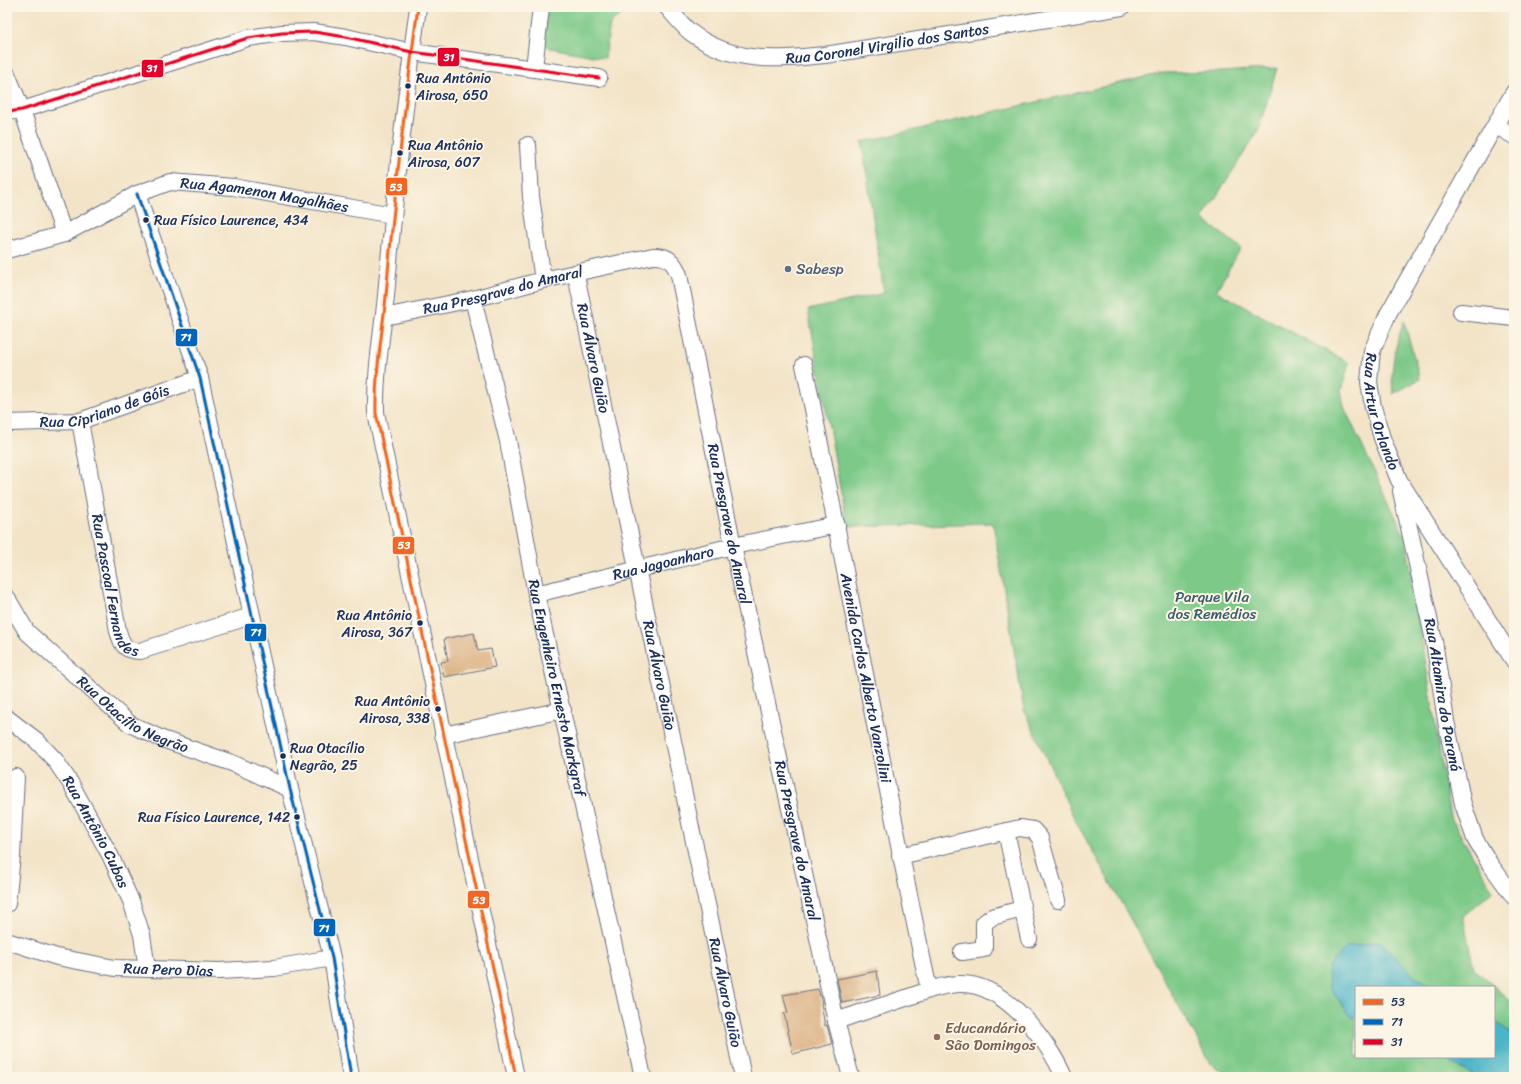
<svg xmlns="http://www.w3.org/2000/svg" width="1521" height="1084" viewBox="0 0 1521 1084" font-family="Sriracha,sans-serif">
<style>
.green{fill:#7cc988;stroke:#4c7c73;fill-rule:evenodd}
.water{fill:#4bb5c8;stroke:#337293}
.building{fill:#d9af80}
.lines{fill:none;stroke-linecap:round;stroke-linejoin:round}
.minor-casing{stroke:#676e83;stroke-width:18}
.minor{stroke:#fff;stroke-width:16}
.bus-1-casing{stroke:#fcf5e5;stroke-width:6}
.bus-2-casing{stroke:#fcf5e5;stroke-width:6}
.bus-3-casing{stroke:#fcf5e5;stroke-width:6}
.bus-1{stroke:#f26522;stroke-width:3}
.bus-2{stroke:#0065bd;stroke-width:3}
.bus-3{stroke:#e4002b;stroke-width:3}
.bus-dot{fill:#1b2f5e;stroke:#fcf5e5;stroke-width:1.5}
.service-dot{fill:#5c6f8a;stroke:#fcf5e5;stroke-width:1.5}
.education-dot{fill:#8d6e63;stroke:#fcf5e5;stroke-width:1.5}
.labels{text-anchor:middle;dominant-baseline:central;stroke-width:4;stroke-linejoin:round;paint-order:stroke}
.bus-label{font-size:14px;fill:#1b2f5e;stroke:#fcf5e5;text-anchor:start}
.street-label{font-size:15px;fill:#1b2f5e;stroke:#fcf5e5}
.service-label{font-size:15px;fill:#4e5e75;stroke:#fcf5e5;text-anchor:start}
.park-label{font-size:15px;fill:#385d6b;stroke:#fcf5e5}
.education-label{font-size:15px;fill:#785e54;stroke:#fcf5e5;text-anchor:start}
.line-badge{stroke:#fcf5e5;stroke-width:1.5}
.badge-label{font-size:11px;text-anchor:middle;font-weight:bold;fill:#fff}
</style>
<rect width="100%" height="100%" fill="#fcf5e5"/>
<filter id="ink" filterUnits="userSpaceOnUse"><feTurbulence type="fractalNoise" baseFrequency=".025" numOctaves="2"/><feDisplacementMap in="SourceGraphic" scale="8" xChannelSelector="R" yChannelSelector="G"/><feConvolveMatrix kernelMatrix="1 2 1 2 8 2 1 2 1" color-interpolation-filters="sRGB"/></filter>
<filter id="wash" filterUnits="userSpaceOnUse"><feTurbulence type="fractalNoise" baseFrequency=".012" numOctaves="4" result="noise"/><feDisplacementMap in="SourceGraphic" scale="16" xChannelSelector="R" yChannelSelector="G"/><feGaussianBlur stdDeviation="0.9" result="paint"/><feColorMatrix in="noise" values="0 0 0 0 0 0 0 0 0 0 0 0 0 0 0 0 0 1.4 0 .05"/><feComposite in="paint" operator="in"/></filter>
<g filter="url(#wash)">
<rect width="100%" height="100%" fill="#f3e4c8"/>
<g class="green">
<path d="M548,7H631L610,24L605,58L550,48L543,43Z"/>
<path d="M1277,68L1258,131L1202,219L1241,248L1216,291L1349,363L1341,391L1344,407L1406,539L1450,816L1493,891L1463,916L1474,969L1514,1003V1077H1232L1211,1064L1074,818L1024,710L993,523L847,527L808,310L884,293L862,142L1163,73L1221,72ZM1356,987H1494V1057H1356Z"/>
<path d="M1404,321L1420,379L1393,394C1390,367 1395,346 1404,321Z"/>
</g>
<g class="water">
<path d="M1380,941L1413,975L1434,987H1356V1019L1351,1017L1329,987L1328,966L1347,947Z"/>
<path d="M1494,1021L1514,1035V1077H1477L1441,1057H1494Z"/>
</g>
<g id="blocks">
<g class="building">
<path d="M474,633L478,651L491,649L495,667L444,677L441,662L448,661L444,639Z"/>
<path d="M877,971L880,995L842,1003L837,979Z"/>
<path d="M818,989L822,1003H821L825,1026L827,1025L832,1044L793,1054L784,1013H788L783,995Z"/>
</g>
</g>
</g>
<g filter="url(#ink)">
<use href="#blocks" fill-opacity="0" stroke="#676e83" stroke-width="1"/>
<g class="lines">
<defs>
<g id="minor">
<path d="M418,7C405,103 394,199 386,296C382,335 375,373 376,413L516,1077"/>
<path id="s1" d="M667,7C674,15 682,25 690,32C733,64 774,60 825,55L1122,7"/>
<path d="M534,68L541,7"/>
<path d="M7,74L22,110L64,234"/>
<path id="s2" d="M1514,92L1388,314L1372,351L1369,382L1373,407L1382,438L1399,480L1514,661"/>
<path d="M7,112L22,110L248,38L282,33L314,32L346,37L412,52L599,78"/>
<path d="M1496,126L1514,136"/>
<path d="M528,145L531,197L543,280"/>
<path d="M137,194L200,378L290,789L332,958L351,1077"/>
<path id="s3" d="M7,250L64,234L137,194L170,182L233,187L393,215"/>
<path id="s4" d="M576,275L743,1077"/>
<path id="s5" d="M473,299L508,441L536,594L643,1077"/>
<path d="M1461,312L1514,318"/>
<path id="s6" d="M384,317L473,299L543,280L653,256C668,255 674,262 679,275L733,546L836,1021L851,1077"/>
<path id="s7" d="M804,365C847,573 884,782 929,990"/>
<path id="s8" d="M80,421L118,631C122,645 125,651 140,651L251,616"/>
<path id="s9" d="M7,423L80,421L200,378"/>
<path id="s10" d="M1401,491L1434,641L1446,721L1463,804L1475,839L1490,864L1514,897"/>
<path id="s11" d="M536,594L733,546L837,525"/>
<path id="s12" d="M7,598L27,632L130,724L162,739L232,763L290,789"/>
<path id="s13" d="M7,718L36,740L55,760L71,784L110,855L131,901L142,935L147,969"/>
<path d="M443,735L563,710"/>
<path d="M1006,831L1029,939"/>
<path d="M900,856L1020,828L1033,830L1040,838L1058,900"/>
<path d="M7,904L12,856L16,777"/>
<path id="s14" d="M7,941L57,957L115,968L219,971L274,968L332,958"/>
<path d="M962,952L984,949V923L992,917L1022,909"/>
<path d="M836,1021C859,1013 882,1006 906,998C923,992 941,985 959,984C1004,982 1048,1040 1064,1077"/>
</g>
</defs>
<use href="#minor" class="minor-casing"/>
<use href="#minor" class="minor"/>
<defs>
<path id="bus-1" d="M418,7C405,103 394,199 386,296C382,335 375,373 376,413L516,1077"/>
<path id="bus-2" d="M137,194L200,378L290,789L332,958L351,1077"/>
<path id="bus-3" d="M7,112L22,110L248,38L282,33L314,32L346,37L412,52L599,78"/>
</defs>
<use href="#bus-1" class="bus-1-casing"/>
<use href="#bus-2" class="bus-2-casing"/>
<use href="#bus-3" class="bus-3-casing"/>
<use href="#bus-1" class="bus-1"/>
<use href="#bus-2" class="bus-2"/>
<use href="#bus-3" class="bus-3"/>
</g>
</g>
<g class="bus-dot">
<circle cx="408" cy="86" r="3.5"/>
<circle cx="400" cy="153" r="3.5"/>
<circle cx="146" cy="220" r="3.5"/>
<circle cx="420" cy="623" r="3.5"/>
<circle cx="438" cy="709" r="3.5"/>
<circle cx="283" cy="756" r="3.5"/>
<circle cx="297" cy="817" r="3.5"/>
</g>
<circle class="service-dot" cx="788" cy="269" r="4"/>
<circle class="education-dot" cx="937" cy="1037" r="4"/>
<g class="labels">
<g class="bus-label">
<text x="416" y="78">Rua Antônio<tspan x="416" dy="17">Airosa, 650</tspan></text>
<text x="408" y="145">Rua Antônio<tspan x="408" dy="17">Airosa, 607</tspan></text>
<text x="154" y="220">Rua Físico Laurence, 434</text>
<text x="412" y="615" text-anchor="end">Rua Antônio<tspan x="412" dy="17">Airosa, 367</tspan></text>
<text x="430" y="701" text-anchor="end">Rua Antônio<tspan x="430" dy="17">Airosa, 338</tspan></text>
<text x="290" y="748">Rua Otacílio<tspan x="290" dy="17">Negrão, 25</tspan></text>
<text x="290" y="817" text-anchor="end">Rua Físico Laurence, 142</text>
</g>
<g class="street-label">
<text stroke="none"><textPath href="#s1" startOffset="238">Rua Coronel Virgilio dos Santos</textPath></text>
<text stroke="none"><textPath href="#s3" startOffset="273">Rua Agamenon Magalhães</textPath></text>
<text stroke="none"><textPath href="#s6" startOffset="122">Rua Presgrave do Amaral</textPath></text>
<text stroke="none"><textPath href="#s4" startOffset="85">Rua Álvaro Guião</textPath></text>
<text stroke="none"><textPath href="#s9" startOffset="100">Rua Cipriano de Góis</textPath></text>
<text stroke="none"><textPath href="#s2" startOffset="358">Rua Artur Orlando</textPath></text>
<text stroke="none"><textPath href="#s6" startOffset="565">Rua Presgrave do Amaral</textPath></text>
<text stroke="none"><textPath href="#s11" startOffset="131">Rua Jagoanharo</textPath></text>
<text stroke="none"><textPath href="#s8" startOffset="170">Rua Pascoal Fernandes</textPath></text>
<text stroke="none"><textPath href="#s4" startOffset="409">Rua Álvaro Guião</textPath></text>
<text stroke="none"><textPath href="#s7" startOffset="319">Avenida Carlos Alberto Vanzolini</textPath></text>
<text stroke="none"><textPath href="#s5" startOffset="398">Rua Engenheiro Ernesto Markgraf</textPath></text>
<text stroke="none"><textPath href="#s10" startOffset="208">Rua Altamira do Paraná</textPath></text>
<text stroke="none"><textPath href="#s12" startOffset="175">Rua Otacílio Negrão</textPath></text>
<text stroke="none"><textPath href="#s13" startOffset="147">Rua Antônio Cubas</textPath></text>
<text stroke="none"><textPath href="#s6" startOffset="889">Rua Presgrave do Amaral</textPath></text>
<text stroke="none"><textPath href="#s14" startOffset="165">Rua Pero Dias</textPath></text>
<text stroke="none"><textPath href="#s4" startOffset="733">Rua Álvaro Guião</textPath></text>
</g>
<g class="service-label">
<text x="796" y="269">Sabesp</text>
</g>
<g class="park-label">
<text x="1212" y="597">Parque Vila<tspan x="1212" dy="17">dos Remédios</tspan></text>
</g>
<g class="education-label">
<text x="945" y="1028">Educandário<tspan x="945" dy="17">São Domingos</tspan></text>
</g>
</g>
<g class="line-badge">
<rect x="437" y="47" width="23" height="20" rx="4" fill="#e4002b"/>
<rect x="141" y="59" width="23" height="19" rx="4" fill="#e4002b"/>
<rect x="385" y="177" width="23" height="19" rx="4" fill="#f26522"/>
<rect x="175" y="328" width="23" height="19" rx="4" fill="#0065bd"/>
<rect x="392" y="536" width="23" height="19" rx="4" fill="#f26522"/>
<rect x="244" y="623" width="23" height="19" rx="4" fill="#0065bd"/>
<rect x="467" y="890" width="23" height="19" rx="4" fill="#f26522"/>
<rect x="313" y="918" width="23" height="19" rx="4" fill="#0065bd"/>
</g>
<g class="badge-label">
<text x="449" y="61">31</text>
<text x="152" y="72">31</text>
<text x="396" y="191">53</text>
<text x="186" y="341">71</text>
<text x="404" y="549">53</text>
<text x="256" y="636">71</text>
<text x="479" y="904">53</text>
<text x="324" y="932">71</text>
</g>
<rect width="1521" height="1084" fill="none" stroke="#fcf5e5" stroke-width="24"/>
<rect x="1355" y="986" width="140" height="72" fill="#fcf5e5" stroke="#a2a6af"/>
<rect x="1363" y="999" width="20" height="6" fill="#f26522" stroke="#a2a6af"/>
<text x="1391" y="1006" font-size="12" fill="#1b2f5e">53</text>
<rect x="1363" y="1019" width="20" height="6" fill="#0065bd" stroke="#a2a6af"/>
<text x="1391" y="1026" font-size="12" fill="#1b2f5e">71</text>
<rect x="1363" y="1039" width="20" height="6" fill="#e4002b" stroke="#a2a6af"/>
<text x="1391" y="1046" font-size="12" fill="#1b2f5e">31</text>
</svg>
